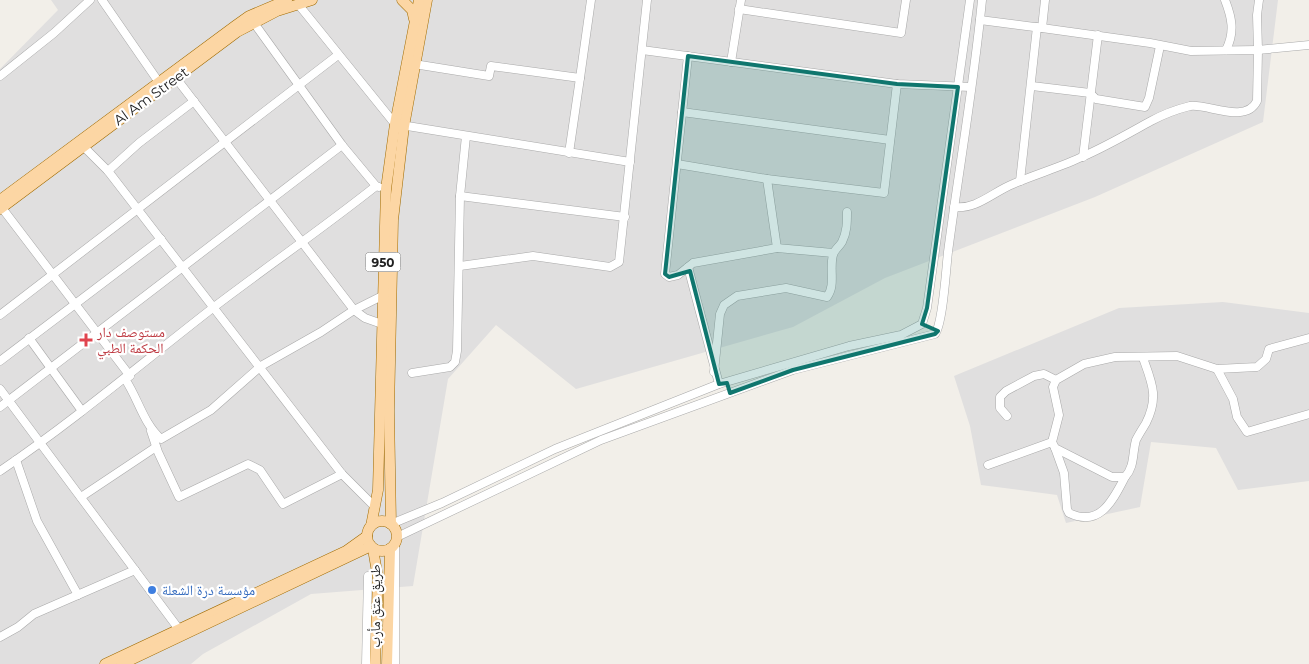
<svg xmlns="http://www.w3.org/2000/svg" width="1309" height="664" viewBox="0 0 1309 664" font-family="Montserrat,'Noto Naskh Arabic',sans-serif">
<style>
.residential{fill:#e0dfdf}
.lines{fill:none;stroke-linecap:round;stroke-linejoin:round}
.minor-casing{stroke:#a9a9a9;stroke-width:9}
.major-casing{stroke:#a06b00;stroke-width:11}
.minor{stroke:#fff;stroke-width:8}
.major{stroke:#fcd6a4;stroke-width:10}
.marked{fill:#0f766e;fill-opacity:0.2;stroke:#0f766e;stroke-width:4;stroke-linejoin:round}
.health-dot{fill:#e0444e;stroke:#fff;stroke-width:2}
.shop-dot{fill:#3f7fe0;stroke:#fff;stroke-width:2}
.labels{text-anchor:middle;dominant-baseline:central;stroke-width:4.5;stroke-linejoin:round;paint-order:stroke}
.shield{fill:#fff;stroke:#646464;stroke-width:1}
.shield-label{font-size:12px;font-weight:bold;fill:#222}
.street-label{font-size:14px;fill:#222;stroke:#fff}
.health-label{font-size:14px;fill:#be3a42;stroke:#fff;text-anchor:start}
.shop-label{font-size:14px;fill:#366cbe;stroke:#fff;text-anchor:start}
</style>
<rect width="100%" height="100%" fill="#f2efe9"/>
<g class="residential">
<path d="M51,0H1278L1263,122L1095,197L885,278L793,327L576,389L496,325L448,379L413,586L311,594L203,654L191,664H0V69L58,10Z"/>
<path d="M1223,302L1309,313V481L1238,490L1216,448L1151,442L1140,507L1066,523L1057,495L981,485L970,426L954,376L1119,308Z"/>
</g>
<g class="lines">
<defs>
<g id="minor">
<path d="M102,0L158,81"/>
<path d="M1225,0C1232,18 1235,32 1226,50"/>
<path d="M1259,0L1257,15L1258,50L1309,45"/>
<path d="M298,4L395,124L630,162"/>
<path d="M739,9L901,33L906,0"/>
<path d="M980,20L1042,28L1045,0"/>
<path d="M254,23L342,145L376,186L379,187"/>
<path d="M642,50L897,84L971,87"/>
<path d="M688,56L665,274L669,277L678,275L693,263L777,248L767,179"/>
<path d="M731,62L741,0"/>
<path d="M414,64L489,76L491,66L580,78L591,0"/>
<path d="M0,76L54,33L90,0"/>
<path d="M176,78L354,310L365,318L382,324"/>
<path d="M1032,86L1090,93L1096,99L1145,107L1149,98L1160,46"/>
<path d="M682,112L890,140"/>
<path d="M466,136L460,196L625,217"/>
<path d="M83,146L108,171L342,474L375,507"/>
<path d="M569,153L580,78"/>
<path d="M1083,157L1098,35"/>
<path d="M677,164L767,179L884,193L897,84"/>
<path d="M108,171L139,143L194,101"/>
<path d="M1020,181L1037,27"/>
<path d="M954,207C976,210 993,192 1013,184C1036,174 1061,167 1084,156C1107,146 1129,133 1151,121C1162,115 1178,109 1190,106C1207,103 1245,125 1257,101L1258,50L1191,51L1150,43L1042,28"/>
<path d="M2,208L130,376"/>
<path d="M777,248L833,253"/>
<path d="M460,266L533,256L610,267L619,262L647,0"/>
<path d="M688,267L719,384"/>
<path d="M0,315L338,55"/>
<path d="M29,338L82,411"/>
<path d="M1143,358C1152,383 1159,397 1146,423C1143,428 1139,434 1136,440C1132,454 1135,466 1125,477H1112L1055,448L1052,442L1059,415L1053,387L1056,380L1084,364L1115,357L1177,356L1217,369L1257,367L1266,359L1269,349L1309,338"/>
<path d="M0,361L161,239"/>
<path d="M1217,369L1233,399L1237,417L1247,432L1309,414"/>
<path d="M714,372L720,314L724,305L737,296L786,288L827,297C836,285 829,269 833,255C834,250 839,247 842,242C847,232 847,223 847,212"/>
<path d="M412,373L450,367L455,362L457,351L460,196"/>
<path d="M125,379C138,398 143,423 161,439L211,410L261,366L321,332L354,310L382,296"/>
<path d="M0,389L181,632"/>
<path d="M0,407L342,145"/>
<path d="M1007,416L1000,408V397L1006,391L1034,376L1044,374L1056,380"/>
<path d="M151,431L158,452L179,497L248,464L260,470L283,504L342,474"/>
<path d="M1055,448L1064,473L1067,509L1069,513C1100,528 1113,500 1125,477"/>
<path d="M16,460L37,521L78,595"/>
<path d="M988,465L1052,442"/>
<path d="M0,471C75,420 143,362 214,307C268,266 323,228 376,186"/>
<path d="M81,497L156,447"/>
<path d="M391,524L442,503L555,449L719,384L849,346L901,335L922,324L927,308L970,0"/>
<path d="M397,537L601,440L793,370L935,334C943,323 946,269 948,252C959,168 974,84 982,0"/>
<path d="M0,637L18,627L34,614L135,570"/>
<path d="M366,664L368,576"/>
<path d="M395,664V543"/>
</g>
<g id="major">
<path d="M402,0L412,10L414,19"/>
<path d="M0,200L235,26L249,16L287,0"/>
<path d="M0,209L237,32L277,11L312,0"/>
<circle cx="382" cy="536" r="15"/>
<path d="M391,524L389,411L393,220L404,126L427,0"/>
<path d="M371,526L378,490L386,189L395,124L419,0"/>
<path d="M373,549L378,578L375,664"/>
<path d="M105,664L346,551L367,536"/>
<path d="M122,664L371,546"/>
<path d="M387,664L390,549"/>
</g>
</defs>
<use href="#minor" class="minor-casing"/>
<use href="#major" class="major-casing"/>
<use href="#minor" class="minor"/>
<use href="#major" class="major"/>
</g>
<path class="marked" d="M688,56L897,84L958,87L927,308L922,324L938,331L935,334L793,370L730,393L727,383L719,384L690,271L669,277L665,274Z"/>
<path class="health-dot" d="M83.5 332.5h5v5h5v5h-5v5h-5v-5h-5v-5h5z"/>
<circle class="shop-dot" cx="152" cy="590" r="5"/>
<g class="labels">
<rect class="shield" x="365.5" y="252.5" width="35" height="19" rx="4"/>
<g class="shield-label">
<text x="383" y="262">950</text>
</g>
<g class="street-label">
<text transform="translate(151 96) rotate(-36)">Al Am Street</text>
<text transform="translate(375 606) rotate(-90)">طريق عتق مأرب</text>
</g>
<g class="health-label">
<text x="97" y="332">مستوصف دار<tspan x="97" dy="16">الحكمة الطبي</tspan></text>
</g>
<g class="shop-label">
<text x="162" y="590">مؤسسة درة الشعلة</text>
</g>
</g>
</svg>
